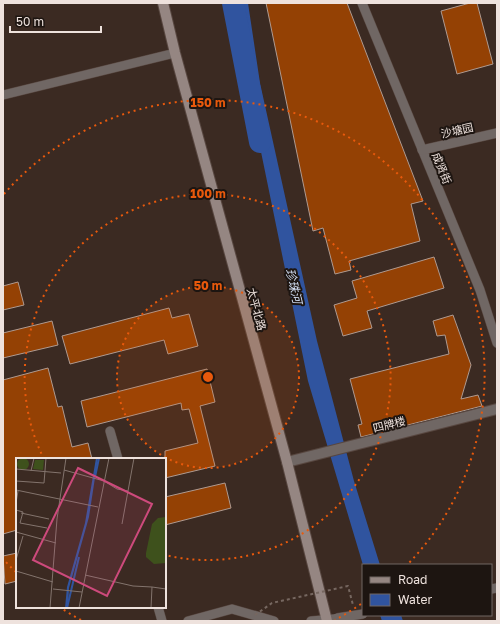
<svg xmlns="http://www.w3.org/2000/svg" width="500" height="624" viewBox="0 0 500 624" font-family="'Golos Text','Noto Sans SC',sans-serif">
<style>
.water{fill:#30549f}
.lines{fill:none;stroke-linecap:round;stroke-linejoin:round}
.river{stroke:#30549f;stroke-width:22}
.building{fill:#944104;stroke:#af9a90}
.minor-casing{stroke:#584740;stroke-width:10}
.tertiary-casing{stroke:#584740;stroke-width:12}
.secondary-casing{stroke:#584740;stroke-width:12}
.minor{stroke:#706764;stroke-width:9}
.tertiary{stroke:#706764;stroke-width:10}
.secondary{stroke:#958682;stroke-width:10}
.minor-bridge-casing{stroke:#584740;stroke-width:10;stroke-linecap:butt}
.path-bridge{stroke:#766760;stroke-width:2;stroke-dasharray:3 3;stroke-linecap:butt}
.minor-bridge{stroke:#706764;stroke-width:9}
.ring{fill:none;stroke:#e8590c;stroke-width:2;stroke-dasharray:2 4}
.labels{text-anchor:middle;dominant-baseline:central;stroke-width:4;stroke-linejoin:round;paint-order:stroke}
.street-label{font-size:11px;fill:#eee2dd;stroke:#1d1511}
.water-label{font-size:12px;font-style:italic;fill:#d1ddf2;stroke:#1d1511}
.inset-river{fill:none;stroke:#30549f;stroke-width:2}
.inset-road{fill:none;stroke:#83746d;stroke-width:1}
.view{fill:#cd4a7c;fill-opacity:0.15;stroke:#cd4a7c;stroke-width:2}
.inset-edge{fill:none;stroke:#eee2dd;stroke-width:2}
.centre{fill:#e8590c;stroke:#1d1511;stroke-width:2}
.ring-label{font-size:12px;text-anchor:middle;font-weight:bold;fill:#e8590c;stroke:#1d1511;stroke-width:4;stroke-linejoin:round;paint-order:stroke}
</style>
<rect width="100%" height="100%" fill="#3b2a22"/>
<g class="water">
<path d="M236,3H248L260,83L317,341L354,481L380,565H363L308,381L251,103Z"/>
<path d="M380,615H401L403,621H382Z"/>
</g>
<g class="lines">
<path class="river" d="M233,3L260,142"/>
</g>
<g class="building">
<path d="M266,3H347L423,201L411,204L420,241L349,261L351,270L335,274L323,228L313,231Z"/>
<path d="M470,3H477L493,64L457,74L441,11Z"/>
<path d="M434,257L444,288L367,311L372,328L343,336L334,305L357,298L352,281Z"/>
<path d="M18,282L24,305L3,310V286Z"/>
<path d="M169,308L172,318L189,314L198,346L168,354L164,340L70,364L62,336Z"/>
<path d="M453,315L471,365L461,399L478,395L482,406L361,437L358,425L362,424L350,379L449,354L445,335L437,336L433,321Z"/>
<path d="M52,321L58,345L3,358V333Z"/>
<path d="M48,368L58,407L62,406L72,447L88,443L92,459H17V530L3,534V380Z"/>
<path d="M207,369L215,402L200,406L215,466L165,478V451L198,443L189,409L182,410L181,403L87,427L81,401Z"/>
<path d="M225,483L231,508L165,525V497Z"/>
<path d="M17,553V581L5,584L3,556Z"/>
</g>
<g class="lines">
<defs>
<g id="minor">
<path d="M362,3L480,290L497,343"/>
<path d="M3,95L175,53"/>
<path d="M422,150L497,133"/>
<path d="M110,431L118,459"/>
<path d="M491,589L497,588"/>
<path d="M158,607L162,621"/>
<path d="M188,621L232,609L274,621"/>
<path d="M311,621L334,619"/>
</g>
<path id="tertiary" d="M287,462L497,409"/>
<path id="secondary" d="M163,3L175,53L287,462L327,621"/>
</defs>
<use href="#minor" class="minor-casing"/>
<use href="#tertiary" class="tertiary-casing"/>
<use href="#secondary" class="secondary-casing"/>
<use href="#minor" class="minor"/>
<use href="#tertiary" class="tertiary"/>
<use href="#secondary" class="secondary"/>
<defs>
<path id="minor-bridge" d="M337,618L363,614"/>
</defs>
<use href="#minor-bridge" class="minor-bridge-casing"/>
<path class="path-bridge" d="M255,615L272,603L348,586L353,605"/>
<use href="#minor-bridge" class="minor-bridge"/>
</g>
<circle cx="208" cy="377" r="91" fill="#e8590c" fill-opacity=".12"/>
<g class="ring">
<circle cx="208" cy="377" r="91"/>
<path d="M44 459A183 183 0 1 1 165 555"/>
<path d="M361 604A274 274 0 0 1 335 620M81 620A274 274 0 0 1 61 608M16 572A274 274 0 0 1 4 560M4 194A274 274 0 1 1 408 564"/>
</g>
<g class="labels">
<g class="street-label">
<text transform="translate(457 130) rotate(-13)">沙塘园</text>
<text transform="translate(442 168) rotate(68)">成贤街</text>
<text transform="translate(257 309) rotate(75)">太平北路</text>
<text transform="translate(389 424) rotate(-14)">四牌楼</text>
</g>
<g class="water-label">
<text transform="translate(294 286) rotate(77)">珍珠河</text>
</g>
</g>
<g transform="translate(16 458)">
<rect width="150" height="150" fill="#3b2a22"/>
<path d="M1 6a6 6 0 1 1 12 0a6 6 0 1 1-12 0ZM19,2H28L27,12L17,11ZM150,59V105L138,106L130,99V95L136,66L142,60Z" fill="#3e511c"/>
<path d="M80,0H82L73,59L53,130L52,150H49L51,129L69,65Z" fill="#30549f"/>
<path class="inset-river" d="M79,19L83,0M51,150L63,99"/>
<path class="inset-road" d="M0,11L45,15M48,12L88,23L101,31L112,33M15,13L18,0M0,23L28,25L30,0M0,32L82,49M0,45L2,33M0,52L7,54L4,65L31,70M5,55L33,61M106,66L118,0M0,74L40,85M0,102L7,78M0,113L37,124M69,117L117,128L136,129L135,150M136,129L150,131M37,131L66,134M34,150L41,61L50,0M63,150L93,0"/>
<path class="view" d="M62,10L136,46L91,138L17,102Z"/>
<rect width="150" height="150" class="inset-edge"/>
</g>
<circle cx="208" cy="377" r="6" class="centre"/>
<g class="ring-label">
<text x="208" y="107">150 m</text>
<text x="208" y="198">100 m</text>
<text x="208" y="290">50 m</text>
</g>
<rect width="500" height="624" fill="none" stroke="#eee2dd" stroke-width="8"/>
<rect x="362" y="564" width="130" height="52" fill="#1d1511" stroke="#716763"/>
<rect x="370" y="577" width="20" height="6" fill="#958682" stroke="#716763"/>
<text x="398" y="584" font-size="12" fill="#eee2dd">Road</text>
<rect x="370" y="594" width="20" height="12" fill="#30549f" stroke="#716763"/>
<text x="398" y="604" font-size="12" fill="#eee2dd">Water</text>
<path d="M10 26v6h91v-6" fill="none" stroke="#eee2dd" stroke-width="2"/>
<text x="16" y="26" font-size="12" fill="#eee2dd" stroke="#1d1511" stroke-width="3" paint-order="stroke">50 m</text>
</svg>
